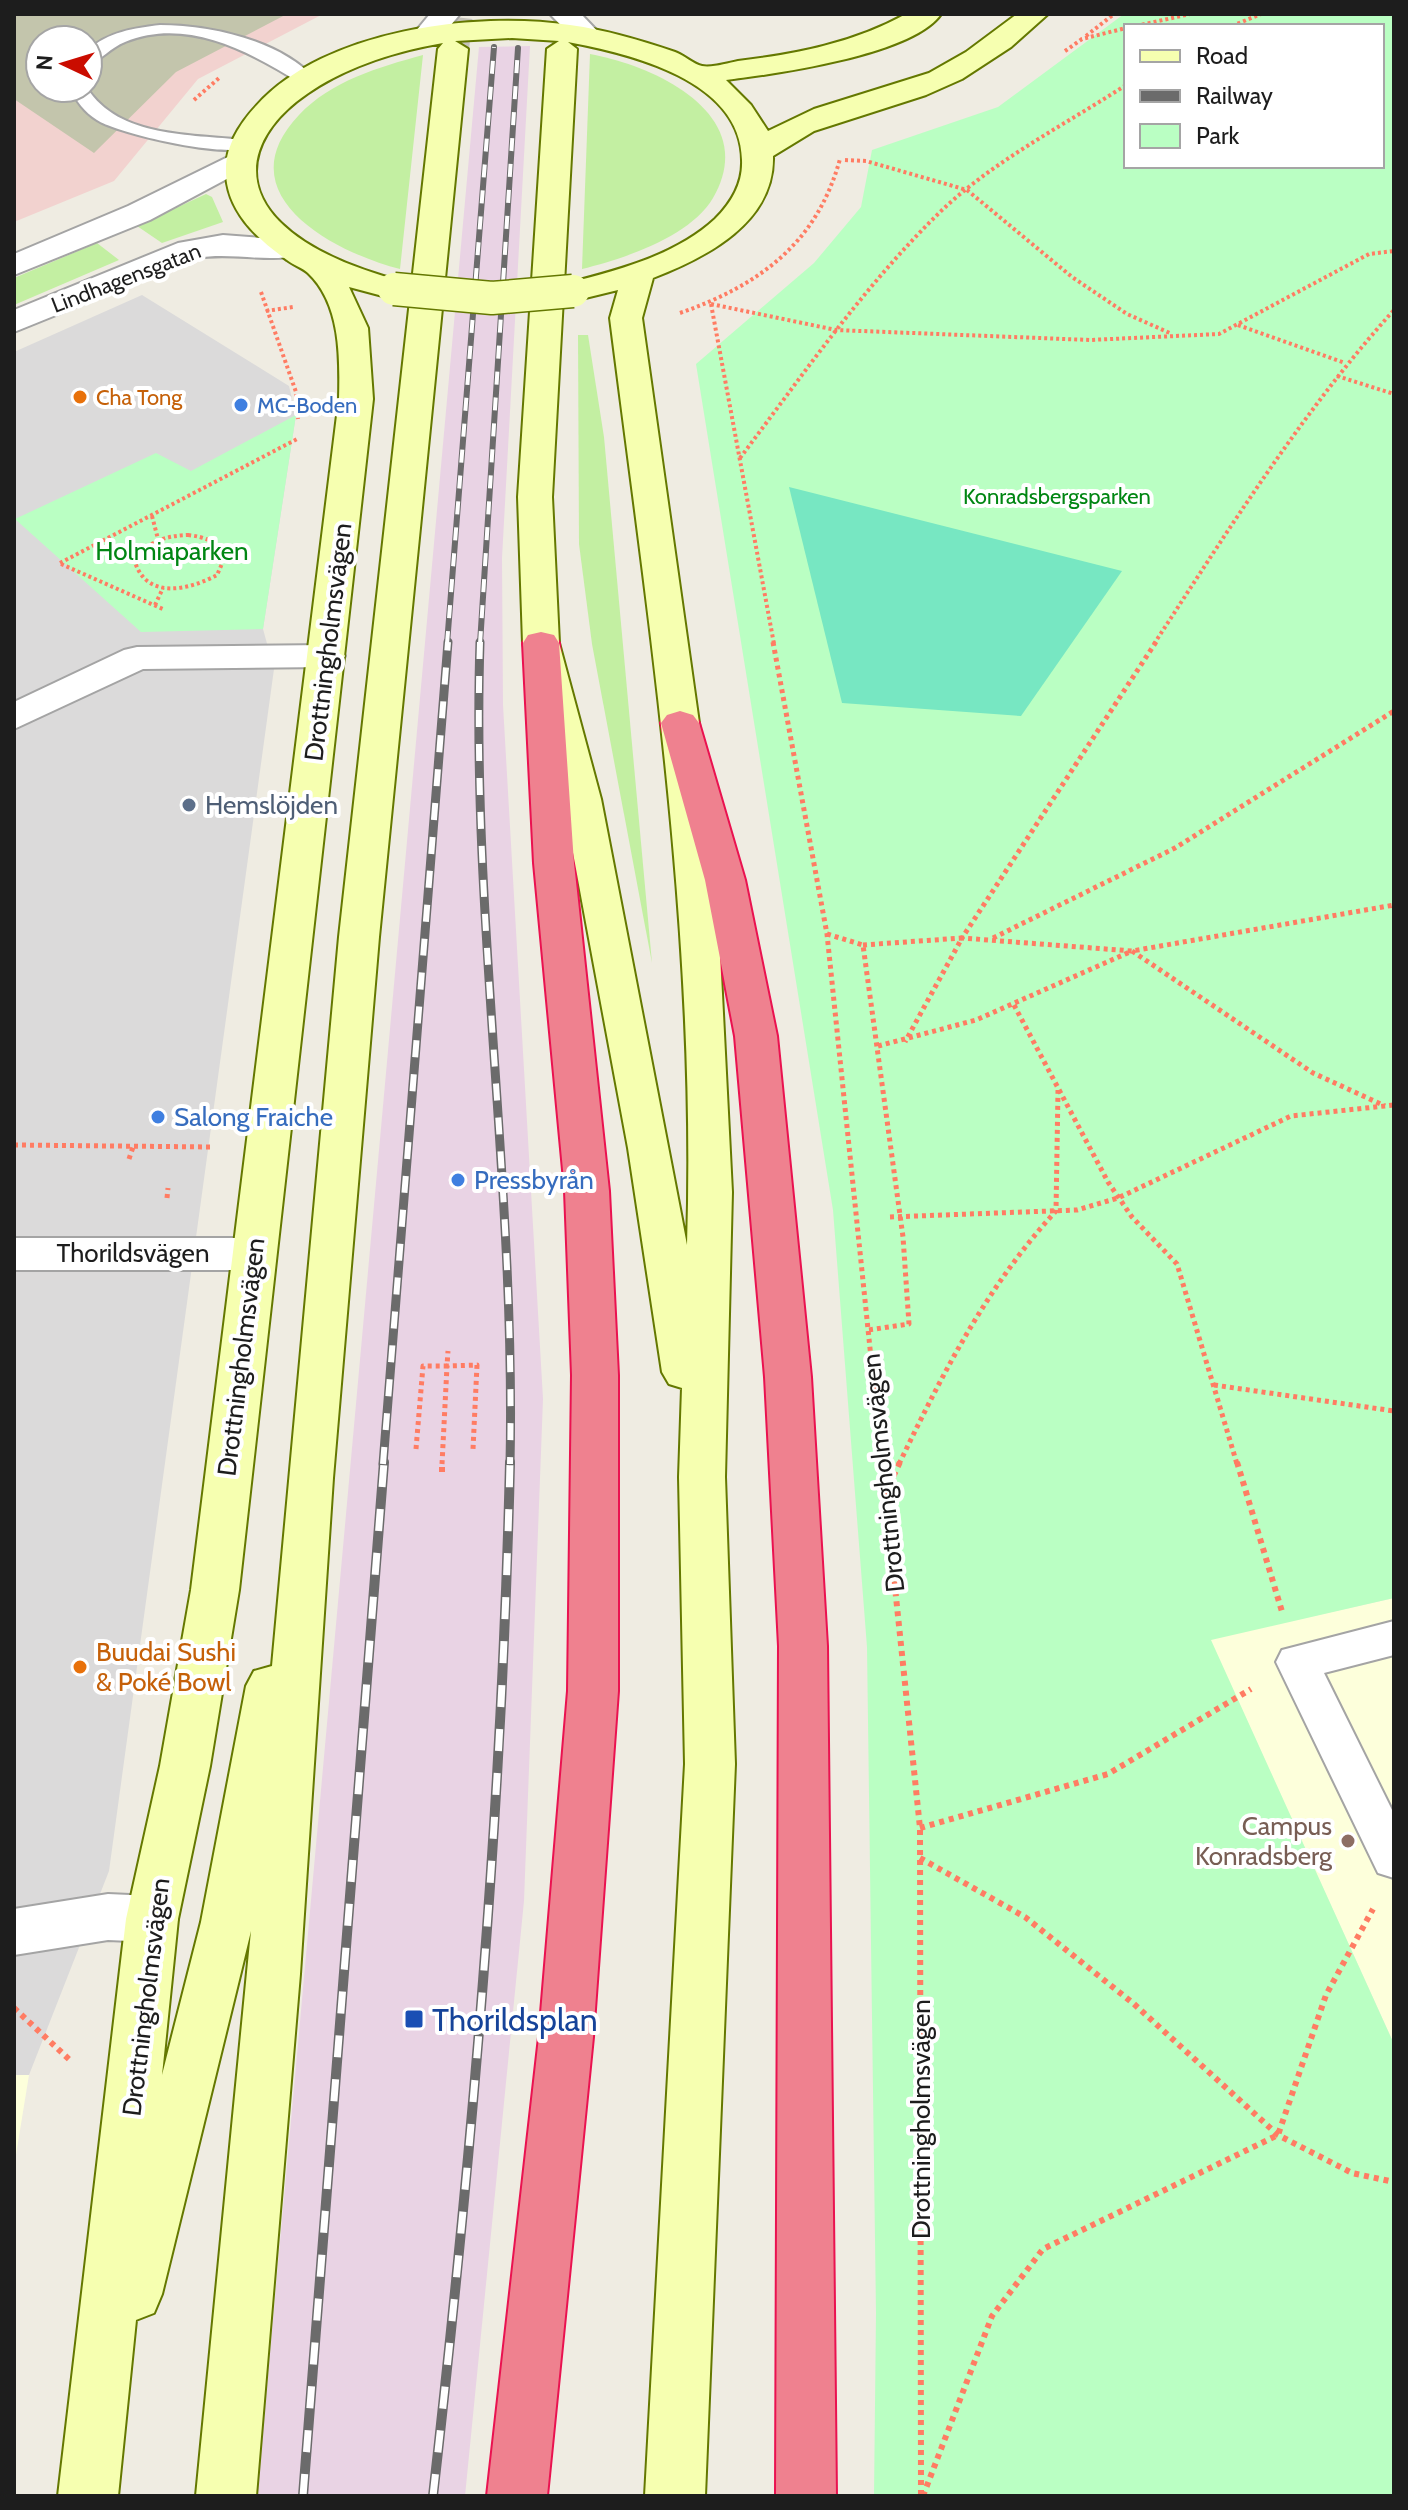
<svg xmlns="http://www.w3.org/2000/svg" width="1408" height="2510" viewBox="0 0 1408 2510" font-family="Cabin,sans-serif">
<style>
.residential{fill:#dbdada}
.commercial{fill:#f2d2cf;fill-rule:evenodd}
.industrial{fill:#e9d3e4}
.education{fill:#fdffdb}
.construction{fill:#c3c5ac;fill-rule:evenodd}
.grass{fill:#c3efa2}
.park{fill:#baffc3;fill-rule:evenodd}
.pitch{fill:#77e7c2}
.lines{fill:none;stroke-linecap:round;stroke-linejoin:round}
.secondary-tunnel{stroke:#c5c3bb;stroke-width:32;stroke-dasharray:32 16;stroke-linecap:butt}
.service-casing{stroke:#a4a4a4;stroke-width:4}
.pedestrian-casing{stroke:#a4a4a4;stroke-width:4}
.minor-casing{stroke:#a4a4a4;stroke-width:4}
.tertiary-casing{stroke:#a4a4a4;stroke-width:4}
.secondary-casing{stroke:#647800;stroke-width:4}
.motorway-casing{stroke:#ea1250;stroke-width:4}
.path-far2{stroke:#ff7c63;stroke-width:4;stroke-dasharray:3 3;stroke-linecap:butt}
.path-far1{stroke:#ff7c63;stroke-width:5;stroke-dasharray:4 4;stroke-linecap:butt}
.path{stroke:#ff7c63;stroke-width:6;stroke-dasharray:5 5;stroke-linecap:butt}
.service{fill:#fff;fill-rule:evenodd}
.pedestrian{fill:#fff;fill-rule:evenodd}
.minor{fill:#fff;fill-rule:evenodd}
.tertiary{fill:#fff;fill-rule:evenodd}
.secondary{fill:#f6ffb0;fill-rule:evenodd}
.motorway{fill:#ef818f;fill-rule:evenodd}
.rail-far2-casing{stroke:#6b6b6b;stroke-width:6}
.rail-far1-casing{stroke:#6b6b6b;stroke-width:9}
.rail-casing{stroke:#6b6b6b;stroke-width:10}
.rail-far2{stroke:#fff;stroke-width:4;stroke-dasharray:13;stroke-linecap:butt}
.rail-far1{stroke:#fff;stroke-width:6;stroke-dasharray:17;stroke-linecap:butt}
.rail{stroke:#fff;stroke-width:7;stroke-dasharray:22;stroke-linecap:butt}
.secondary-bridge-casing{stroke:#647800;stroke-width:35;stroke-linecap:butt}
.secondary-bridge{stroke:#f6ffb0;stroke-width:32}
.food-dot{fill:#e8710a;stroke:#fff;stroke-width:3}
.shop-dot{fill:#3f7fe0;stroke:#fff;stroke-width:3}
.service-dot{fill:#5c6f8a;stroke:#fff;stroke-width:3}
.education-dot{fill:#8d6e63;stroke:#fff;stroke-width:3}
.transit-dot{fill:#1a4fb4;stroke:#fff;stroke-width:3}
.labels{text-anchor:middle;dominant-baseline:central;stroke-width:8;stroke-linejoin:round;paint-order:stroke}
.far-street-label{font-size:22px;fill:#1d1d1d;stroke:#fff}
.far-food-label{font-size:22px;fill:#c56008;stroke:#fff;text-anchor:start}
.far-shop-label{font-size:22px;fill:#366cbe;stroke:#fff;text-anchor:start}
.far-park-label{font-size:22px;fill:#018613;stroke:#fff}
.park-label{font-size:26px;fill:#018613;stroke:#fff}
.street-label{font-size:26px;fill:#1d1d1d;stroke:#fff}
.service-label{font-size:26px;fill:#4e5e75;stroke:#fff;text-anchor:start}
.shop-label{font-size:26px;fill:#366cbe;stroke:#fff;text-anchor:start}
.food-label{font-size:26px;fill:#c56008;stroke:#fff;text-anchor:start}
.education-label{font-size:26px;fill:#785e54;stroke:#fff;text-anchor:end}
.near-transit-label{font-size:32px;fill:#164399;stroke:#fff;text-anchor:start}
</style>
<rect width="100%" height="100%" fill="#efece2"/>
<path class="residential" d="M142,295L289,386L296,415L263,629L274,669L109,1871L29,2075H14V352Z"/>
<path class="commercial" d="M14,14H323L198,79L114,181L14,222ZM40,40H88V88H40Z"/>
<path class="industrial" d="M530,46L502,558L503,705L543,1399L524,1901L465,2496H257L479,47Z"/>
<g class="education">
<path d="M1394,1598V2044L1210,1639Z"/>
<path d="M14,2075H29L14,2167Z"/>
</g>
<path class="construction" d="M14,14H287L176,72L94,153L14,99ZM40,40H88V88H40Z"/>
<g class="grass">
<path d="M590,54C656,66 761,115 713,198C690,237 623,259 582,269Z"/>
<path d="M423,55L400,269C333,252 224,194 299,115C331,81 379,67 423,55Z"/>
<path d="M206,194L212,197L223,222L162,243L137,226Z"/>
<path d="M97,243L119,260L14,305V278Z"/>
<path d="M578,335H588L604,437L652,963L592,644L579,544Z"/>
</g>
<g class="park">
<path d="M1124,14H1394V1598L1211,1640L1394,2044V2496H874L876,2313L867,1647L833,1210L696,364L814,263L861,207L872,150L998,107ZM1126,26H1382V166H1126Z"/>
<path d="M296,415L263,629L141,632L15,519L156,453L191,471Z"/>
</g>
<path class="pitch" d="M789,487L1122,571L1021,716L842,703Z"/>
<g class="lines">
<path class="secondary-tunnel" d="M453,49L457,14"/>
<defs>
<g id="service">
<path d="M160,25C210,25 280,40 315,79L312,83H300C249,51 186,17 125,42C111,47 101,61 88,64V50C108,32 134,28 160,25Z"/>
<path d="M69,88H87C119,138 191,134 243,140L252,145C236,161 118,134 97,120C84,112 77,101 69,88Z"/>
</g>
<path id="pedestrian" d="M1394,1621V1655L1324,1673L1394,1814V1878L1378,1873L1276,1662L1282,1650Z"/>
<g id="minor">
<path d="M430,14H460L436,43H416L411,37Z"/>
<path d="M550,14H581L602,36L597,42H577Z"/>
<path d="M327,645L340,648L345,656L340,664L327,667L143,669L14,729V702L124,650L137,647Z"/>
<path d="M14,1238H253L269,1242L275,1254L269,1266L253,1270H14Z"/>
<path d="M108,1894L152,1896L170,1903L178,1919L170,1935L152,1942L108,1940L14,1955V1909Z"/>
</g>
<g id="tertiary">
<path d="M240,151L251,154L255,160L251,166L150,220L14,275V254L128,206Z"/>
<path d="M223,235L300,241L305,248L300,255C267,263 231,252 197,258L14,332V310L178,243Z"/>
</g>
<path id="secondary" d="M906,14H941C913,55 775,74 726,80L751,105L768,131L814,109L929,73L966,52L1017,14H1048L1011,47L962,79L926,95L814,131L773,156C775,222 707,257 653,278L642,318L699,723L720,954L732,1192L725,1477L735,1764L705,2496H645L685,1764L679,1477L682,1388L669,1384L662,1372L628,1148L563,799L523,643L518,497L547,49L559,41L512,38L455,41L468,49L379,937L333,1478L300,1974L256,2496H196L251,1931L162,2294L154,2313L136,2320L118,2496H58L126,1919L160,1766L191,1590L339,399C340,358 341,304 308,273C303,268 293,265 287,260C257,239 225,210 226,169C226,145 241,122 257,105C325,30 474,11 570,25C606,30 640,40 675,52C684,55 693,64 702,66C712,68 728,63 738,61C797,54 853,43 906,14ZM568,42C631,54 741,80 742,160C743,183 732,202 715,219C675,256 615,271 564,284L577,49ZM443,43L438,49L339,937L272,1666L254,1671L246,1686L201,1922L162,2075L178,1919L210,1766L239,1590L373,399L368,328L349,287L394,299L405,296L410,289L405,282C164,220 244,77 443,43ZM618,290L610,318C649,625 697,935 687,1245L601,799L559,643L552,497L563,298L573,301Z"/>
<g id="motorway">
<path d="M541,632L554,635L559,643L574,863L609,1191L618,1375V1691L593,2037L547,2496H487L539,2037L568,1691L572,1375L565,1191L534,863L523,643L528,635Z"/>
<path d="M680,711L693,715L699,723L745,880L777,1036L811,1377L827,1646L836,2496H776L779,1646L765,1377L735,1036L705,880L661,723L667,715Z"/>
</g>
</defs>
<use href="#service" class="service-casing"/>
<use href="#pedestrian" class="pedestrian-casing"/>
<use href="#minor" class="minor-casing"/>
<use href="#tertiary" class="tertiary-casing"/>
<use href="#secondary" class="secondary-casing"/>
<use href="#motorway" class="motorway-casing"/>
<g class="path-far2">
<path d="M1136,26L1190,14"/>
<path d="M1232,26L1261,14"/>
<path d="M1086,36L1114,14"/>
<path d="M1065,51L1082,39L1126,28"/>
<path d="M194,100L219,78"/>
<path d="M845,160L866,161L967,190L1072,277L1127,314L1172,334"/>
<path d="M261,292L296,392L298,419"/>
<path d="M711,304L774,644"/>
<path d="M711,304L836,330L1090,340L1219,334L1369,254L1394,251"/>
<path d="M266,311L293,307"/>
<path d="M680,313C760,285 817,243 840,159"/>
<path d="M1238,325L1345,363"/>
<path d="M1337,376L1394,394"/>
<path d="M740,458C802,376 862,289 936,216C989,163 1063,126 1126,85"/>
<path d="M152,516L158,539"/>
<path d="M188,535C205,537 217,541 225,557L217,575C189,590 147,600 135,562C147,541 165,536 188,535Z"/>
<path d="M60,563L299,438"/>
<path d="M61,564L165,610"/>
<path d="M155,605L163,588"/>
<path d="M1154,644C1229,529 1302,412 1394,310"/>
</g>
<g class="path-far1">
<path d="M773,642L827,934L882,1464"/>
<path d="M1156,642L962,938L1132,951L1394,905"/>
<path d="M827,934L863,945L903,1237L909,1324L868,1330"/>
<path d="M993,938L1175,848L1394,711"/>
<path d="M863,945L962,938L905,1042"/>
<path d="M1014,1005L1108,1182L1132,1217L1177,1264L1237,1464"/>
<path d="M878,1046L976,1020L1132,951L1313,1073L1385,1106"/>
<path d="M14,1145L213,1147"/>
<path d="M129,1159L133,1147"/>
<path d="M167,1198L168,1188"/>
<path d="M890,1217L1077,1210L1118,1198L1291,1116L1394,1105"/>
<path d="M1214,1385L1394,1411"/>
<path d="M416,1449L423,1366H447L448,1351"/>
<path d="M442,1464L447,1366L477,1365L473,1449"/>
<path d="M899,1464C943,1373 987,1286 1056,1211L1058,1090"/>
</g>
<g class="path">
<path d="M882,1462L920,1828L921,2496"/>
<path d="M1237,1462L1283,1615"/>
<path d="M442,1472V1462"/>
<path d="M885,1494L900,1462"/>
<path d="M920,1828L1108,1774L1251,1689"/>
<path d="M920,1858L1025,1917L1134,2004L1278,2135L1352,2173L1394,2182"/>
<path d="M14,2008L72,2062"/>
<path d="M923,2496L992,2316L1043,2249L1278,2135L1326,1995L1373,1909"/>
</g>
<use href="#service" class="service"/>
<use href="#pedestrian" class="pedestrian"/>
<use href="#minor" class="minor"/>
<use href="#tertiary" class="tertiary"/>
<use href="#secondary" class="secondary"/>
<use href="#motorway" class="motorway"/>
<defs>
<g id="rail-far2">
<path d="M447,644L494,47"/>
<path d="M480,644L518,48"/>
</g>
<g id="rail-far1">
<path d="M480,642C471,916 516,1190 510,1464"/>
<path d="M383,1464L448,642"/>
</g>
<g id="rail">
<path d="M303,2496L384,1462"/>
<path d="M433,2496C472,2152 502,1808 510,1462"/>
</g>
</defs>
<use href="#rail-far2" class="rail-far2-casing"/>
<use href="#rail-far1" class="rail-far1-casing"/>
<use href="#rail" class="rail-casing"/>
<use href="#rail-far2" class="rail-far2"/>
<use href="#rail-far1" class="rail-far1"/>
<use href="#rail" class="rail"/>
<defs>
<path id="secondary-bridge" d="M394,289L492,298L573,291"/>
</defs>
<use href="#secondary-bridge" class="secondary-bridge-casing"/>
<use href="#secondary-bridge" class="secondary-bridge"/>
</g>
<g class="food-dot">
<circle cx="80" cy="397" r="8"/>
<circle cx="80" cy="1667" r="8"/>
</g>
<g class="shop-dot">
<circle cx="241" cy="405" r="8"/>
<circle cx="158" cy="1117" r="8"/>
<circle cx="458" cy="1180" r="8"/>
</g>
<circle class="service-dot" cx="189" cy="805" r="8"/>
<circle class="education-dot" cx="1348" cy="1841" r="8"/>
<rect class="transit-dot" x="404" y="2009" width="20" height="20" rx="4"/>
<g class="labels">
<g class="far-street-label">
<text transform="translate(126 278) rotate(-21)">Lindhagensgatan</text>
</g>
<g class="far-food-label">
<text x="96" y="397">Cha Tong</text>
</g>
<g class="far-shop-label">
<text x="257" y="405">MC-Boden</text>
</g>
<g class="far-park-label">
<text x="1057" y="496">Konradsbergsparken</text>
</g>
<g class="park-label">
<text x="172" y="551">Holmiaparken</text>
</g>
<g class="street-label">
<text transform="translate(328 642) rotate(-83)">Drottningholmsvägen</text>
<text x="133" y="1253">Thorildsvägen</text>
<text transform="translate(241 1357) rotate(-83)">Drottningholmsvägen</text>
<text transform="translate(883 1473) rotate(-96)">Drottningholmsvägen</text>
<text transform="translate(146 1997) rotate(-83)">Drottningholmsvägen</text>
<text transform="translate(921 2119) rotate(-90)">Drottningholmsvägen</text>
</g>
<g class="service-label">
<text x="205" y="805">Hemslöjden</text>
</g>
<g class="shop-label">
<text x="174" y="1117">Salong Fraiche</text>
<text x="474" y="1180">Pressbyrån</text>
</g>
<g class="food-label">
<text x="96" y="1652">Buudai Sushi<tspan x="96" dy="30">&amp; Poké Bowl</tspan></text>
</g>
<g class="education-label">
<text x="1332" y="1826">Campus<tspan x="1332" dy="30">Konradsberg</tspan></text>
</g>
<g class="near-transit-label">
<text x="432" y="2019">Thorildsplan</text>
</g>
</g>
<rect width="1408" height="2510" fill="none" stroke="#1d1d1d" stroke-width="32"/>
<rect x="1124" y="24" width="260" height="144" fill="#ffffff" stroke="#a5a5a5" stroke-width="2"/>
<rect x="1140" y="50" width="40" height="12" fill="#f6ffb0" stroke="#a5a5a5" stroke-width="2"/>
<text x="1196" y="64" font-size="24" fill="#1d1d1d">Road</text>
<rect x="1140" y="90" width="40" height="12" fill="#6b6b6b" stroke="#a5a5a5" stroke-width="2"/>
<text x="1196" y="104" font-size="24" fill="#1d1d1d">Railway</text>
<rect x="1140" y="124" width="40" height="24" fill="#baffc3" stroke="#a5a5a5" stroke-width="2"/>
<text x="1196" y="144" font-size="24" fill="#1d1d1d">Park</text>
<g transform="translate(64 64) rotate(274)"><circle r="38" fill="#ffffff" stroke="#a5a5a5" stroke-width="2"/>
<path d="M0-6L14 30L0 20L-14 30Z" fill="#ca0c00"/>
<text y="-12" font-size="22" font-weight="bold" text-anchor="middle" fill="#1d1d1d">N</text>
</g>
</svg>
